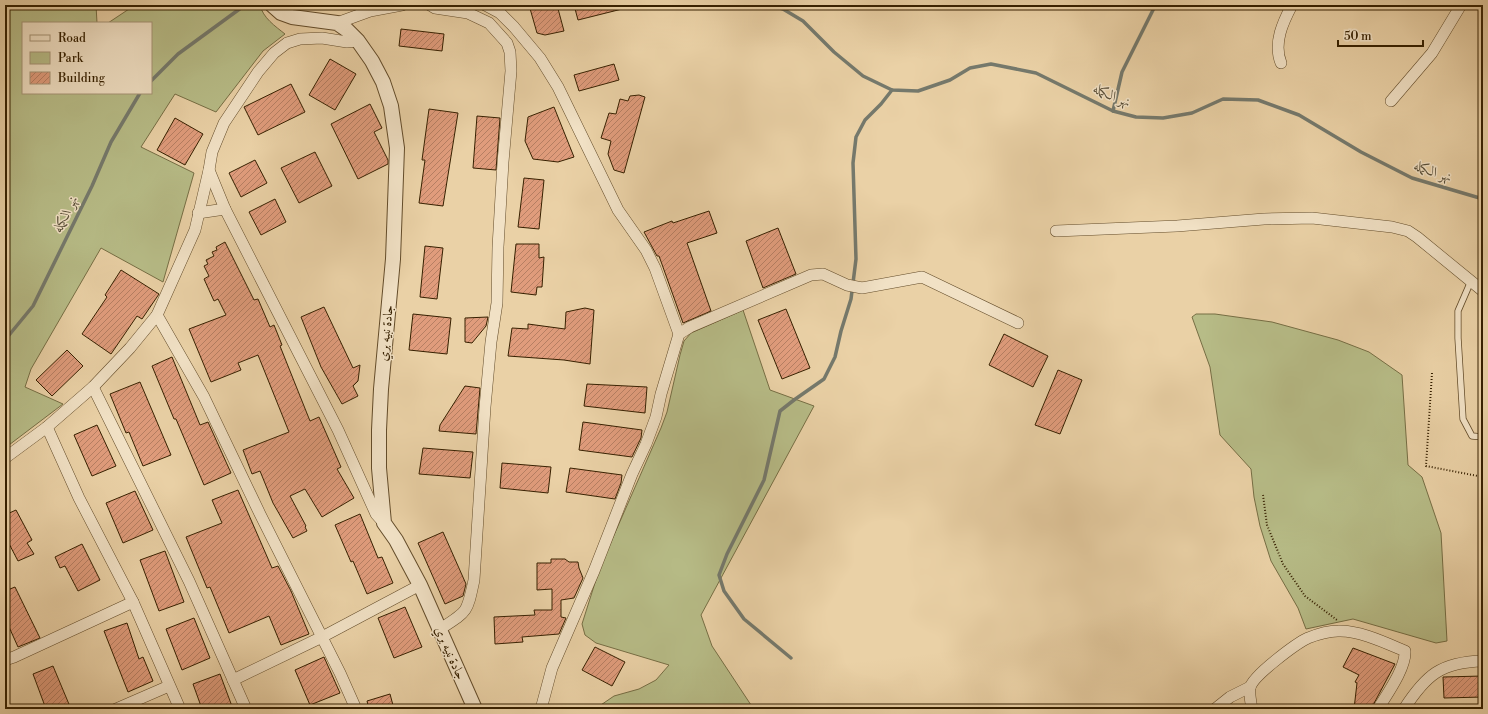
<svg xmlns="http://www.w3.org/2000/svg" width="1488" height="714" viewBox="0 0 1488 714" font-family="'Libre Bodoni',Amiri,serif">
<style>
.green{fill:#b7bc87;stroke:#766e44}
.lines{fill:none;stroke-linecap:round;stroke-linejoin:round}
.stream{stroke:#75796c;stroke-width:3.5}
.building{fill:url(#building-hatch);stroke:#362000}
.service-casing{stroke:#634c2a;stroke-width:7}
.minor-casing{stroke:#634c2a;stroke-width:12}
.tertiary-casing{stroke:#634c2a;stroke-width:16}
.path{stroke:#362000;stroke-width:2;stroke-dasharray:1 2;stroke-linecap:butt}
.service{stroke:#f1e1c5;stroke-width:5.5}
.minor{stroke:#f1e1c5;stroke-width:11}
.tertiary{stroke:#f1e1c5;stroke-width:14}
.labels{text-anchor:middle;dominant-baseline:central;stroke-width:3;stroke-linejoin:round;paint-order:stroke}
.street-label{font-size:13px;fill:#362000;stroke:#f1e1c5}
.water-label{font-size:14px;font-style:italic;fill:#564c36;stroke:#f1e1c5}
</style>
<defs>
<pattern id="building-hatch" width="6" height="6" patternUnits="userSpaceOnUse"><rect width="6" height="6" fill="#e09c7c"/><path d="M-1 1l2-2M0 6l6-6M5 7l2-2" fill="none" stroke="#b67f63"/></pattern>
</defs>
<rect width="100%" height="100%" fill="#ead1a6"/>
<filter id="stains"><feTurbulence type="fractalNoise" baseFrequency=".005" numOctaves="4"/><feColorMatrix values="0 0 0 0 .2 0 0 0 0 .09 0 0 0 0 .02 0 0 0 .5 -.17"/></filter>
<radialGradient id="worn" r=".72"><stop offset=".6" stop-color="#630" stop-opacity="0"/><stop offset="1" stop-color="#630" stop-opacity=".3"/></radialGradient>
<g class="green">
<path d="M7,5H96L97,23H23V93H151V23H108L135,5H198L201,7L204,5H260C263,18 275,26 285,34L263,51L216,112L175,94L141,147L194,173L163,282L101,248L31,369L25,387L63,404L5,448V48Z"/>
<path d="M743,310L770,390L814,406L701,615L712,646L751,705L755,709H595L614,696L639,689L656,680L669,665L596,643L585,635L582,624L600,567L661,428L667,412L680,355L684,341L691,333Z"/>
<path d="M1196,314H1215L1272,322L1338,340L1369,352L1402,375L1408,465L1422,477L1441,533L1447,641L1436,643L1353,619L1306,629L1298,608L1271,561L1260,526L1254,497L1251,469L1220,435L1210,367L1192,317Z"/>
</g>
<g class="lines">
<g class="stream">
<path d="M770,5L783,9L803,21L834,52L863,76L892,90L918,91L950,80L970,68L991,64L1036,73L1113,111L1136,117L1163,118L1192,113L1223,99L1258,100L1299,115L1361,152L1412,178L1483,199"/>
<path d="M151,81L178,54L245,5"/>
<path d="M1113,111L1122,72L1154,8V5"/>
<path d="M5,340L33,306L92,186L111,142L140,93"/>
<path d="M791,658L744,619L724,591L719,575L727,554L764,480L780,411L794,400L824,379L835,357L841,331L851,299L856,259L853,163L856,137L865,120L881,104L892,90"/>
</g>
</g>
<g class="building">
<path d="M529,5H557L564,31L545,35L537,33Z"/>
<path d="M574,5H625L626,8L578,20Z"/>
<path d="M401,29L444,34L442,51L399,46Z"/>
<path d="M330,59L356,74L335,110L309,95Z"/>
<path d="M614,64L619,80L579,91L574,75Z"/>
<path d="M291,84L305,112L258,135L244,107Z"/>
<path d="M639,95L645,97L624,173L614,170L608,154L611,141L601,138L609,113L616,114L620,99L628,101L630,96Z"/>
<path d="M370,104L382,128L374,132L388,160V164L358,179L331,124Z"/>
<path d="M554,107L574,157L558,162L533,159L525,141L528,117Z"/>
<path d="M429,109L458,113L443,206L419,203L425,160H422Z"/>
<path d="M477,116L500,118L496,170L473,168Z"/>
<path d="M175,118L203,134L185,165L157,150Z"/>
<path d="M315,152L332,186L299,203L281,168Z"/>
<path d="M255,160L267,183L241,197L229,173Z"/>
<path d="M524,178L544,180L539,229L518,227Z"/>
<path d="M275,199L286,222L261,235L249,212Z"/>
<path d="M709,211L717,233L687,243L711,311L683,323L659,256H657L644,232L672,221L673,223Z"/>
<path d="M778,228L796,274L763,288L746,241Z"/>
<path d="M225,242L254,300L258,299L270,327L274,325L282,345L280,346L310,421L319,417L341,467L337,469L354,498L322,517L305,489L290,496L306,526L305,527L307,531L293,538L273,503L260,471L252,474L243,450L289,432L258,355L238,363L241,370L211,382L189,329L226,315L218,299L214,301L204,279L209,276L204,266L208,264L206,260L214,256L212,252L217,250L216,247Z"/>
<path d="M516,244H539V258L544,257L542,287H537L536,295L511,292Z"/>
<path d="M425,246L443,248L437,299L420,297Z"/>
<path d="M121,270L159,294L142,319L137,316L111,354L82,334L107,297L105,295Z"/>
<path d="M324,307L353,368L360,365L358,381L353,386L358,396L342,404L321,367L301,317Z"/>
<path d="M585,308L594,310L590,364L564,360L508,356L512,328L528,329V324L565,329L566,312Z"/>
<path d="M786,309L810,368L782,379L758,320Z"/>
<path d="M413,314L451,318L447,354L409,350Z"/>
<path d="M488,317L486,326L472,343L465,342V318Z"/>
<path d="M1004,334L1048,356L1033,387L989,365Z"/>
<path d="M67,350L83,366L52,396L36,380Z"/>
<path d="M172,357L200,425L208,422L231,473L204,485L176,419H174L152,366Z"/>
<path d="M1058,370L1082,380L1060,434L1035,425Z"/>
<path d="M140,382L171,455L143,466L129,432L126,433L110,394Z"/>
<path d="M587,384L647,387L645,413L584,406Z"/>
<path d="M465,386L480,388L476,434L439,431L440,425Z"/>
<path d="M583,422L642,430L641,438L632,457L579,450Z"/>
<path d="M97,425L116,466L92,476L74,435Z"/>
<path d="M423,448L473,452L470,478L419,474Z"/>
<path d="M502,463L551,467L548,493L500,488Z"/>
<path d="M570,468L622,475L621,483L615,499L566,492Z"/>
<path d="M238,490L272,568L278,566L291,591L309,634L281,645L269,616L229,633L210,587L207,588L186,537L222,523L212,500Z"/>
<path d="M135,491L153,530L123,543L106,503Z"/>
<path d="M16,510L32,540L27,543L34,554L18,561L5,536V515Z"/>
<path d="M360,514L378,558L382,557L393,583L367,594L353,561L351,562L335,525Z"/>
<path d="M443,532L466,584L463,596L445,604L418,543Z"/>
<path d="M82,544L100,580L78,591L65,566L60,568L55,557Z"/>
<path d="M165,551L184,602L159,611L140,560Z"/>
<path d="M551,559H565L569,562H578L579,568L583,578L574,598L561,600V617L566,618L559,634L522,637L523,642L495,644L494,617L535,615L534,610H552V589L537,590V563H551Z"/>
<path d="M15,587L40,638L18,647L5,618V591Z"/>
<path d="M405,607L422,647L394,658L378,618Z"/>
<path d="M194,618L210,658L182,670L166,629Z"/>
<path d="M127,623L139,659L143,657L153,681L128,692L104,631Z"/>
<path d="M595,647L625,662L612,686L582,670Z"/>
<path d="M1353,648L1395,664L1371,709H1354L1357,683L1355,682L1359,675L1343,667Z"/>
<path d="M324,657L340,693L310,705L295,670Z"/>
<path d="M53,666L71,709H46L33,674Z"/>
<path d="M220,674L233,709H202L193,684Z"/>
<path d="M1483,676V697L1444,698L1443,677Z"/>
<path d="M390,694L394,709H369L367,701Z"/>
</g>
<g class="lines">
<defs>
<path id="service" d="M1471,281L1458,311V338L1463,419L1472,436L1483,437"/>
<g id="minor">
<path d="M430,5L435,8L468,13L489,23L507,43L510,52L511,71L503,162L498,247L497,303L491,342L485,407L474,580C467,613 468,611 440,629"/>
<path d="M485,5L500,13L514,27L540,58L558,87L618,210L646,250L655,268L679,334"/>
<path d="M337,23L370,11L402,5"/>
<path d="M1281,63C1273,43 1283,22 1292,5"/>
<path d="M1391,101L1432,53L1461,5"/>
<path d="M209,170L225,209L338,430L376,514L384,523"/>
<path d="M198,213L225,209"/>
<path d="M1056,231L1177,226L1264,219L1312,218L1392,227L1408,231L1417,237L1483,291"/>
<path d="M157,315L204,397L260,514L340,673L356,709"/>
<path d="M93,387L189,581L246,709"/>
<path d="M47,427L79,498L133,602L180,709"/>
<path d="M5,458L47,427L93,387L130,348L157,315L195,230L209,170L212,152L224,123L258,72L274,53L287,43L300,39L322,38L347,42L358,41"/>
<path d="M5,660L14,657L133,602"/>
<path d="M233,680L322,637L420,585"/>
<path d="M116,709L169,686"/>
<path d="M541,709L552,668L594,571L632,474L646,444L656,417L661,394L679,334L690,327L811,275L823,274L847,285L862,288L922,277L1018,323"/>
<path d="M1215,709L1230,697L1250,687"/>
<path d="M1252,709C1251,703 1249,694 1250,688C1252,676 1297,643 1308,638C1318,634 1327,631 1338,631C1359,630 1386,643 1405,651C1406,668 1387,694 1378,709"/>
<path d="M1404,709C1426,675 1441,662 1483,661"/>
</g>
<path id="tertiary" d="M272,5L281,13L292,17L337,23L347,30L358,41L372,61L383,82L391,106L397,148L395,204L393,259L381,389L379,430V468L384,523L396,540L420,585L475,709"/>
</defs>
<use href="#service" class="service-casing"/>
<use href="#minor" class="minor-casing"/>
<use href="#tertiary" class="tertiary-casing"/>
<g class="path">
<path d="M1432,373L1426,466L1483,477"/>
<path d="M1263,495L1267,525L1283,564L1305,596L1337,620"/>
</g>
<use href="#service" class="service"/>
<use href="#minor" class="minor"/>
<use href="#tertiary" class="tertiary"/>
</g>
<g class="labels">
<g class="street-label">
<text transform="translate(386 333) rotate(-84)">جادة نبيه بري</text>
<text transform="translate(450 653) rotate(66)">جادة نبيه بري</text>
</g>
<g class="water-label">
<text transform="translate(1112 96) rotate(22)">نهر الكمله</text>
<text transform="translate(1433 172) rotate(18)">نهر الكمله</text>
<text transform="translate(66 214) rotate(-64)">نهر الكمله</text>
</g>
</g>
<rect width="1488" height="714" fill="none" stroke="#ead1a6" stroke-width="20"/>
<rect x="6" y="6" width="1476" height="702" fill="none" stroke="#362000" stroke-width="2"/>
<rect x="10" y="10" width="1468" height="694" fill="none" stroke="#362000"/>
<rect x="22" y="22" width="130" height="72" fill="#f1e1c5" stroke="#a69476"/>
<rect x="30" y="35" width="20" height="6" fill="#f1e1c5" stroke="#a69476"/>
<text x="58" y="42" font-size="12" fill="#362000">Road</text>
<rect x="30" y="52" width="20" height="12" fill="#b7bc87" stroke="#a69476"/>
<text x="58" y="62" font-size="12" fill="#362000">Park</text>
<rect x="30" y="72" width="20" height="12" fill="url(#building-hatch)" stroke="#a69476"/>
<text x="58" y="82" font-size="12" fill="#362000">Building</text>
<path d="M1338 40v6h85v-6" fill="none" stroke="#362000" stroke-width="2"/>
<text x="1344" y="40" font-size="12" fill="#362000" stroke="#f1e1c5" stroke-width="3" paint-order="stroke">50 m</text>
<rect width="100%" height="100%" filter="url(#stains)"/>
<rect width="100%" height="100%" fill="url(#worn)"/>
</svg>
